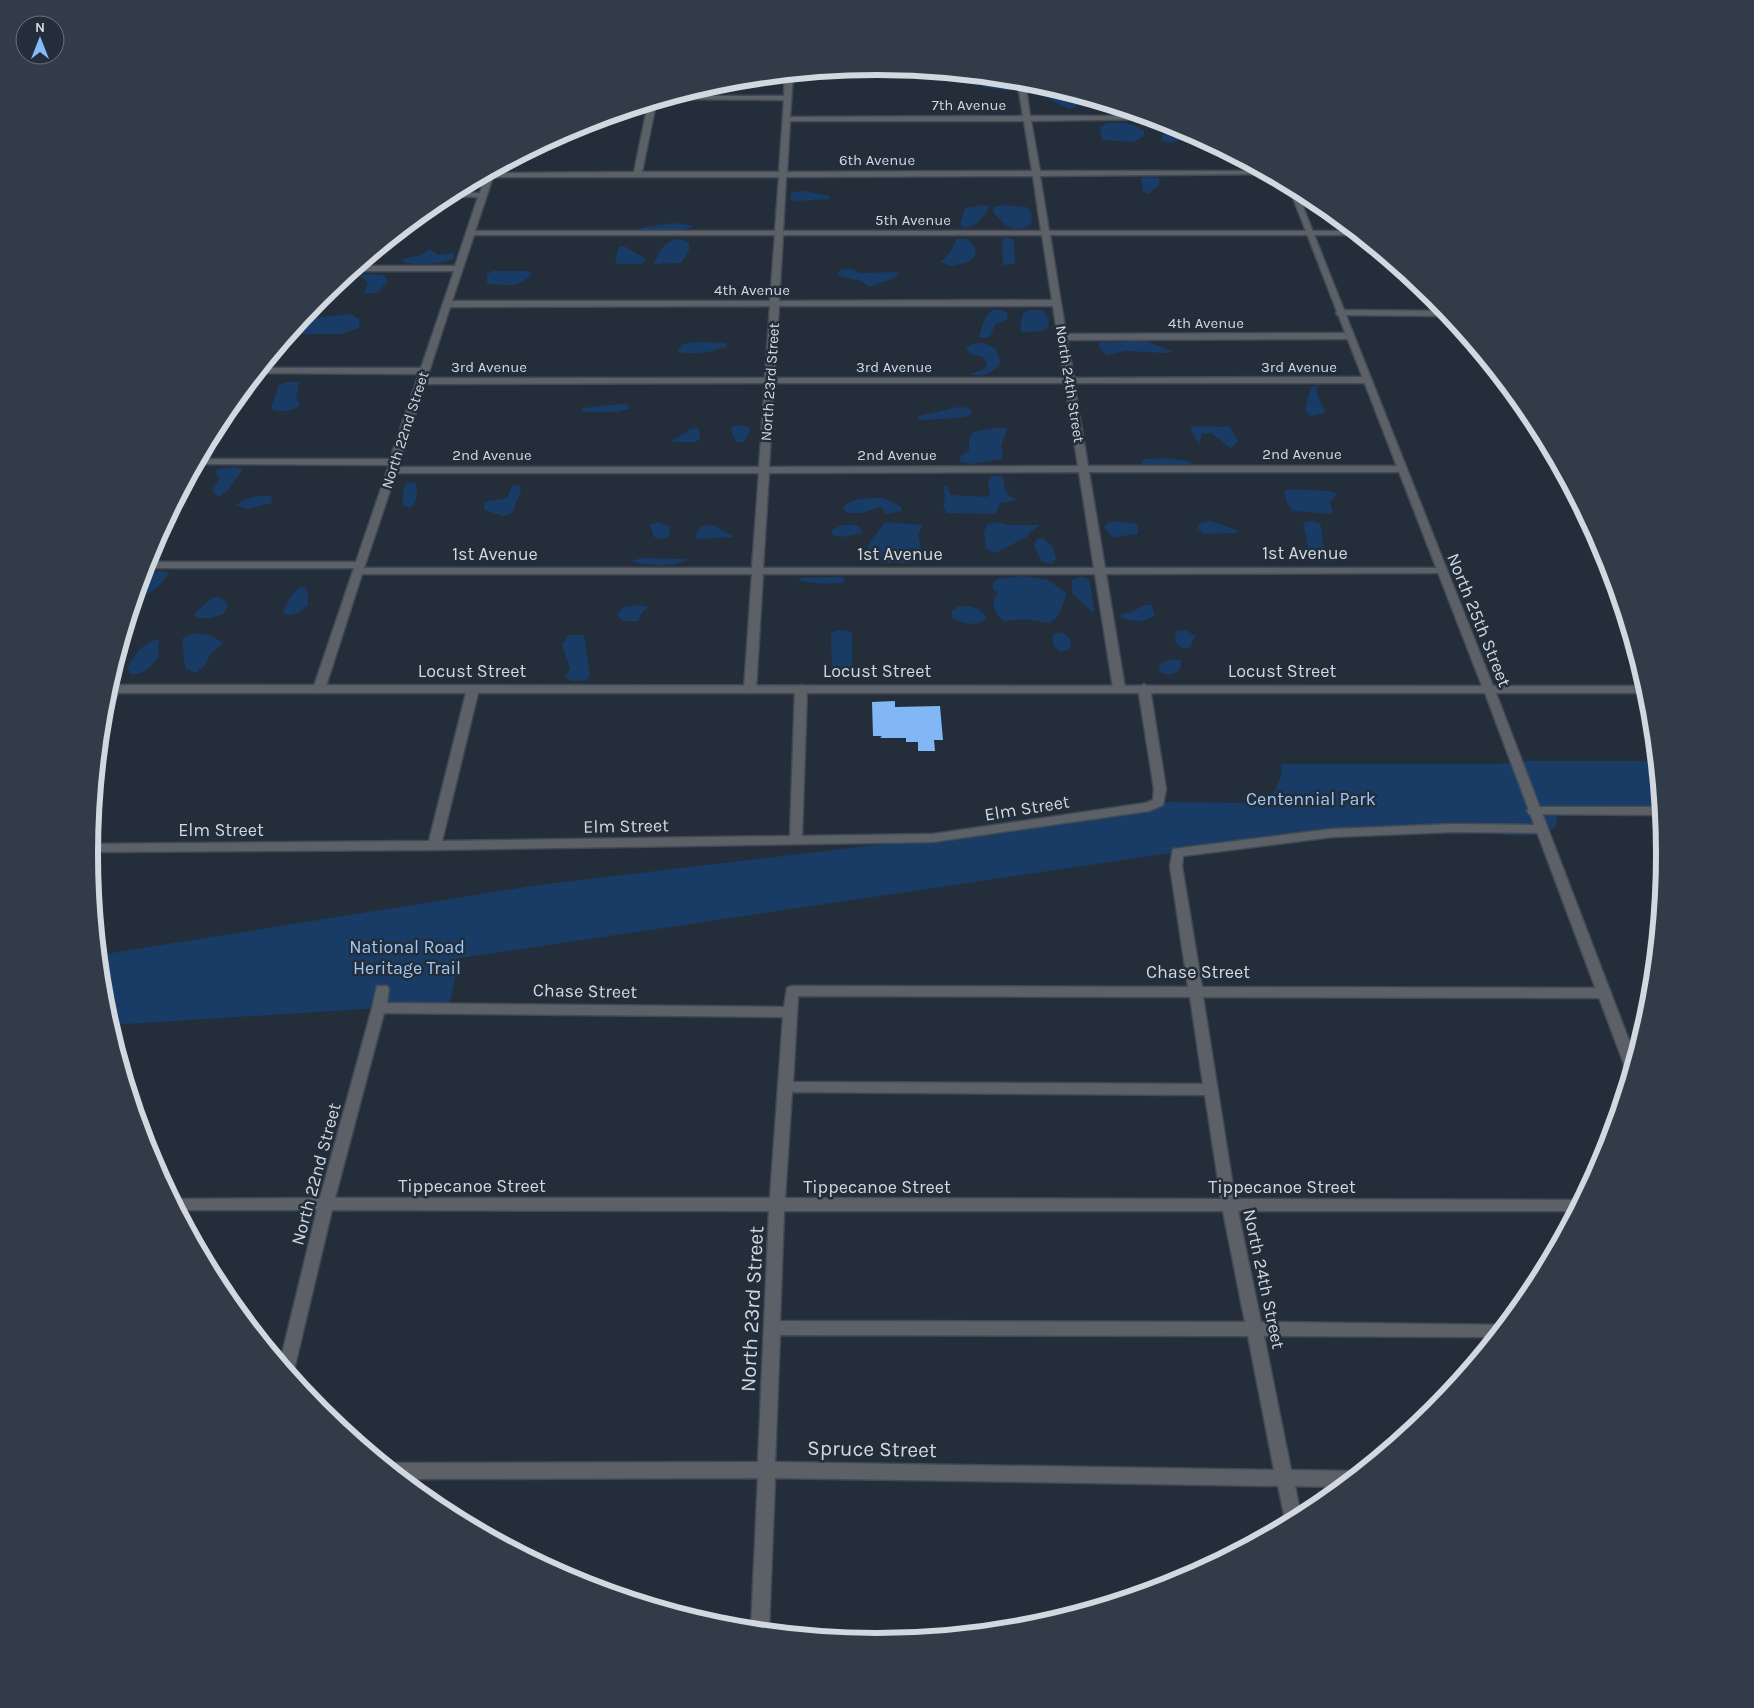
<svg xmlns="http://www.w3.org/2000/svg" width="1754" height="1708" viewBox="0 0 1754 1708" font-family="Karla,sans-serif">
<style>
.green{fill:#183c66}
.building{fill:#82b7f6}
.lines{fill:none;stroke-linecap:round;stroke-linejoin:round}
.minor-casing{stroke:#404955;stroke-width:3}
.tertiary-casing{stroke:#404955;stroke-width:3}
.minor{fill:#5b6167;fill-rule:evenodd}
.tertiary{fill:#5b6167;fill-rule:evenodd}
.labels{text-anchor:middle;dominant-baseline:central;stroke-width:5;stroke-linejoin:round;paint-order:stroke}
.far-street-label{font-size:15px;fill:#d1d8e0;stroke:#242e3b}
.street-label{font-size:18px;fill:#d1d8e0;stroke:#242e3b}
.park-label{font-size:18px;fill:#9fc8f9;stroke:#242e3b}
.near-street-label{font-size:21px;fill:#d1d8e0;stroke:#242e3b}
.rim{fill:none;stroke:#d1d8e0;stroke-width:6}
</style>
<rect width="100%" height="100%" fill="#242e3b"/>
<g class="green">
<path d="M1003,79H1011L1015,89L1010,91L982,87L985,82Z"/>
<path d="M1026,81H1031L1068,93L1029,92Z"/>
<path d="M1050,95L1084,98L1075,107L1069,109L1046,97Z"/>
<path d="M1107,123C1121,122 1133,122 1144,131V136L1134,142L1102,140L1100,127Z"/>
<path d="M1167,124L1184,129L1183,137L1172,143L1161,141Z"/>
<path d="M1149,177L1159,178V185L1148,194L1143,192L1141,178Z"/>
<path d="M803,191L830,196V199L796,201L790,199L792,192Z"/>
<path d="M985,205L989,207C984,218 975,228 963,228L960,224L965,208Z"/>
<path d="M1002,205L1026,207L1031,211L1032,223C1013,236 1005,225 993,212L994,207Z"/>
<path d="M673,223L694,226C680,234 656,230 641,230L640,228Z"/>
<path d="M1005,237L1014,240L1015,264L1003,265L1002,240Z"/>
<path d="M680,239L689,243V251L681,263L654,264C660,250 664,240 680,239Z"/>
<path d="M957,239H968L976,249L975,255L969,262L951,266L941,262L951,251Z"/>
<path d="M619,246L626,247L647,260L641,264H618L615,261Z"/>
<path d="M430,249L438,255L454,253L453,259C438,265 421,265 405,263L402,259L422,255Z"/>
<path d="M852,269L860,273L900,272L895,278L869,287L861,281L839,276L837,273L841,270Z"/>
<path d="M493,271H527L532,274C517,290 507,284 487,284V274Z"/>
<path d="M366,274L384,275L388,282L376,293H364L368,282L359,276Z"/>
<path d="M997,309L1007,312L1008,319L995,325L990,337L979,338C982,326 985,311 997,309Z"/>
<path d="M1029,310H1042L1049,319L1048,327L1042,331L1023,332L1020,330L1023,313Z"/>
<path d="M351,314L360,320L359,328L342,334H291L305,316L313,318Z"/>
<path d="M1143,340L1173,352L1166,353L1126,351L1106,355L1099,347V343Z"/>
<path d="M697,342L726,343L727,346C716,352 688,356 677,351L684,344Z"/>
<path d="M983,343L995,348L1001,362C994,373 983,378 970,374L984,369L987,363L983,357L970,354L966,348L972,344Z"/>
<path d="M288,382H299L296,398L300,406C290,411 282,413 271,409L279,385Z"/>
<path d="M1321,384L1316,389L1320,403L1325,409L1324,413L1311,416L1305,410L1311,387Z"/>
<path d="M620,404H627L630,408L618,412H581L583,408Z"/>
<path d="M959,407L970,408L972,414L965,417L925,420L919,419L918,416Z"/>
<path d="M742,425L751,429L744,442H736L731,431L733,426Z"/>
<path d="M1196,426L1230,427L1238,441L1231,448L1211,433L1202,434L1199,444L1190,428Z"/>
<path d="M999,427L1007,429L1001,446L1003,454L1001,459L971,464L960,462V457L969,451V440L973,432Z"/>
<path d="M699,428L700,438L696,442H671L690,429Z"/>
<path d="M1166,458L1192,462L1191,464L1145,465L1141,462L1146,459Z"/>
<path d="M234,467L243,469L228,490L219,497L212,491L220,478L215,473L218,469Z"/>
<path d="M993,475L1003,477L1006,493L1017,500L1000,503L996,514L947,513L943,506L945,496L943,487L946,485L951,495L986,497L990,495L988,480Z"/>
<path d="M407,482L416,483C417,493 419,502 409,508L403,505C402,498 403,487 407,482Z"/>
<path d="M519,485L521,491L512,513L503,516L484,510L485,502L507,498L512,486Z"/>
<path d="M1290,489L1329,491L1337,494L1330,502L1333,514L1293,511L1287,503L1284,492Z"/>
<path d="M258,496H271L272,503L246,509L236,505L246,499Z"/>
<path d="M884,498L901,507L902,511L886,514L881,507L861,513H847L843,507C852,497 872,498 884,498Z"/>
<path d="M1114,521L1138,524V534L1113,537L1104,528L1106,524Z"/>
<path d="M1210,521L1240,531L1235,533L1204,534L1197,528L1200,523Z"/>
<path d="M1312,521L1320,523C1324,538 1320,552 1336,559L1328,562L1314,560L1310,555L1303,523Z"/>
<path d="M658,522L670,527L669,536L662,539L654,537L650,525Z"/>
<path d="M885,522L923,525L918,534L922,555C910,567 878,565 866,555L869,543Z"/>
<path d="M999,522L1008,525H1039L1026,537L996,553L986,549L984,532L988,524Z"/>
<path d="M713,525L734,537L696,539V533L702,526Z"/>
<path d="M843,525H858L863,533L842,537L832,535L833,529Z"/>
<path d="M1043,538L1053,548L1056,559L1051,564L1042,562L1034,547L1037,539Z"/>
<path d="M642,558L682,559L688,560C670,567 649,567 631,561Z"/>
<path d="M160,571L169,573L160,585L134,604L142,576Z"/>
<path d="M1023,576L1048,580L1066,593C1063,605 1061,615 1050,623L1025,619L1003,621C995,613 989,602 998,593L993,589V582L998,579Z"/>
<path d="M843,577L845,582C829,585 815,584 798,580L800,578Z"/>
<path d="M1080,577L1089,579L1094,609L1093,613L1072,593V580Z"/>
<path d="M302,586L308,591V605L298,613L288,615L283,612C288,601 291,593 302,586Z"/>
<path d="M219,597L228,605L224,614L211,618H198L194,614L212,598Z"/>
<path d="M639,605L649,607L642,612L638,621H622L617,614L624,607Z"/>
<path d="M1144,605H1151L1155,614C1146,624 1133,621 1121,618V614L1132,612Z"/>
<path d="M959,606C971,606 980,607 986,618C977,628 962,623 952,618V611Z"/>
<path d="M844,630L852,633V674L848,677H839L832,672L831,635L835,631Z"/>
<path d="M1186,630L1195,636L1190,647L1184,649L1175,642L1176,631Z"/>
<path d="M1062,632L1070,639L1071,647L1068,650L1059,651L1053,645V635Z"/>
<path d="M193,633L209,635L224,643L211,653L205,665L196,673L186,669C182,659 185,650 182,639Z"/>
<path d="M569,635H584L590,676L587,680L573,681L565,678L570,668L562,644Z"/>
<path d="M159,639L158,658C150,667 143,676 130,674L127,668C137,654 141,643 159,639Z"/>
<path d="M1172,659L1181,660L1180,669C1173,676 1169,675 1159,672L1160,664Z"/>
<path d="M1525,761H1656L1661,811L1557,816L1556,826L1545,834L1517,836L1453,828L1332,833L1177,852L460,958L448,1009L379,1008L110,1025L104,1007L99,955L539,885L961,835L1159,802L1258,803L1276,790L1282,771L1280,764H1499Z"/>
</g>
<path class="building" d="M895,701V707L940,706L943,740H934L935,751H918V742H906V738H880L882,736H873L872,702Z"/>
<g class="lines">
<defs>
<g id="minor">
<path d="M850,69H904L931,72H822Z"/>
<path d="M785,75H793L790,117L1023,116L1017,80L1025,81L1030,116H1144L1155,119L1031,121L1040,171H1262L1268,174L1040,176L1049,231H1353L1358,235H1050L1066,334L1349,333L1353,336L1349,339L1067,340L1074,378L1367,377L1372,380L1367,383H1074L1088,466H1401L1406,469L1401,472H1089L1105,568H1441L1446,571L1445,573L1106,574L1125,688L1119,692L1113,688L1095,574H763L756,689L750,693L744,689L752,574H362L325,689L319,693L313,689L354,568H145L146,562H356L389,465L196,464L199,459H390L419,374L257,373L261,368H421L454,271H352L357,266H455L478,197L444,196L451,193H480L486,174L494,170V173L634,172L648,104L656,103L642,172H779L784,100L664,99L676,96H784ZM790,121H1024L1032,171L787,172ZM1033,176L1041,231H783L786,177ZM493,177H779L775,231H475ZM474,235H775L770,301H452ZM783,235H1042L1052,300L779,301ZM770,306L765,378H427L450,307ZM779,306H1053L1064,378H774ZM765,383L759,467H398L425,384ZM774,383H1065L1078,466L769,467ZM1079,472L1094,568H763L769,473ZM396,473H759L752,568H364Z"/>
<path d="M1340,310L1446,311L1450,316L1337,315L1336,313Z"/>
<path d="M1144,684L1150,688L1166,789L1163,805L1149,811L933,842L434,850L89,852L90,844L429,841L467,689L473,685L479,689L442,841L790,836L795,689L801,685L807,689L802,836L933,834L1146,803L1153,800L1154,789L1138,688Z"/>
<path d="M1533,807H1660L1661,815L1529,814L1527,811L1529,808Z"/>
<path d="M1453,824L1540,825L1546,829L1540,833L1453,832L1332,837L1183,856L1182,866L1202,987L1604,988L1609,989L1611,993L1609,997L1604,998L1203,997L1235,1199L1581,1200L1575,1211H1238L1261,1322L1505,1325L1495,1337L1264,1336L1291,1470L1351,1471L1357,1474L1342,1487L1295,1486L1301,1516L1286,1524L1278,1486L775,1478L769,1630L751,1629L758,1478L402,1479L387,1466L393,1463L758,1462L769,1211L332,1210L294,1370L291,1375L280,1362L317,1210H178L172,1199L320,1198L372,1008L377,986H387L389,989L387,1003L784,1007L787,988L792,986L1188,987L1170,866L1173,849L1332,829ZM798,996L1190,997L1203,1084L793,1082ZM384,1013L783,1017L770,1198H335ZM792,1092L1205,1095L1221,1199L785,1198ZM784,1211H1223L1245,1322L780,1321ZM780,1335L1248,1336L1274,1470L775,1462Z"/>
</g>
<path id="tertiary" d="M1288,185L1296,189L1493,686H1645L1647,693H1496L1635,1056L1630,1072L1625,1067L1485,693H118L109,712L103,716L109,685L1482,686Z"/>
</defs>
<use href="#minor" class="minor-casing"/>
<use href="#tertiary" class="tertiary-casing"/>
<use href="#minor" class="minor"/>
<use href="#tertiary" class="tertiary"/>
</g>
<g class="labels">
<g class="far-street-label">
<text x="969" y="105">7th Avenue</text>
<text x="877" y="160">6th Avenue</text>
<text x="913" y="220">5th Avenue</text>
<text x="752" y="290">4th Avenue</text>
<text x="1206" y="323">4th Avenue</text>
<text x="489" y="367">3rd Avenue</text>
<text x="894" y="367">3rd Avenue</text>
<text x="1299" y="367">3rd Avenue</text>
<text transform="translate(770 382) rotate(-86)">North 23rd Street</text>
<text transform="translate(1070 384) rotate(81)">North 24th Street</text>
<text transform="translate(405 430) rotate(-72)">North 22nd Street</text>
<text x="1302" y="454">2nd Avenue</text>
<text x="492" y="455">2nd Avenue</text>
<text x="897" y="455">2nd Avenue</text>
</g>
<g class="street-label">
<text x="1305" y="553">1st Avenue</text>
<text x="495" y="554">1st Avenue</text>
<text x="900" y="554">1st Avenue</text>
<text transform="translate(1479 620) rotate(68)">North 25th Street</text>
<text x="472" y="671">Locust Street</text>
<text x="877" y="671">Locust Street</text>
<text x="1282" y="671">Locust Street</text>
<text transform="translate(1027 808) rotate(-9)">Elm Street</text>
<text transform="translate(626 826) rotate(-1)">Elm Street</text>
<text x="221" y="830">Elm Street</text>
<text x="1198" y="972">Chase Street</text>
<text transform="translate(585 991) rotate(1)">Chase Street</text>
<text transform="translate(316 1174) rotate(-75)">North 22nd Street</text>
<text x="472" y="1186">Tippecanoe Street</text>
<text x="877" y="1187">Tippecanoe Street</text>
<text x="1282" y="1187">Tippecanoe Street</text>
<text transform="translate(1264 1279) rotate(78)">North 24th Street</text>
</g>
<g class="park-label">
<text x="1311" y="799">Centennial Park</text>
<text x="407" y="947">National Road<tspan x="407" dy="21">Heritage Trail</tspan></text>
</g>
<g class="near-street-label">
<text transform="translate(752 1309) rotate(-87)">North 23rd Street</text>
<text transform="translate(872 1449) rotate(1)">Spruce Street</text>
</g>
</g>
<path d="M0 0H1754V1708H0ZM98 854a779 779 0 1 1 1558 0a779 779 0 1 1-1558 0Z" fill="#323c48" fill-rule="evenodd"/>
<path class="rim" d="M98 854a779 779 0 1 1 1558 0a779 779 0 1 1-1558 0Z"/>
<g transform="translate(40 40)"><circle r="24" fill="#242e3b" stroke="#69727d"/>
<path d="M0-4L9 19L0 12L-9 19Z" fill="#86bbfb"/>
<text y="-8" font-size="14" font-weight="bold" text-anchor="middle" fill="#d1d8e0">N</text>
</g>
</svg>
